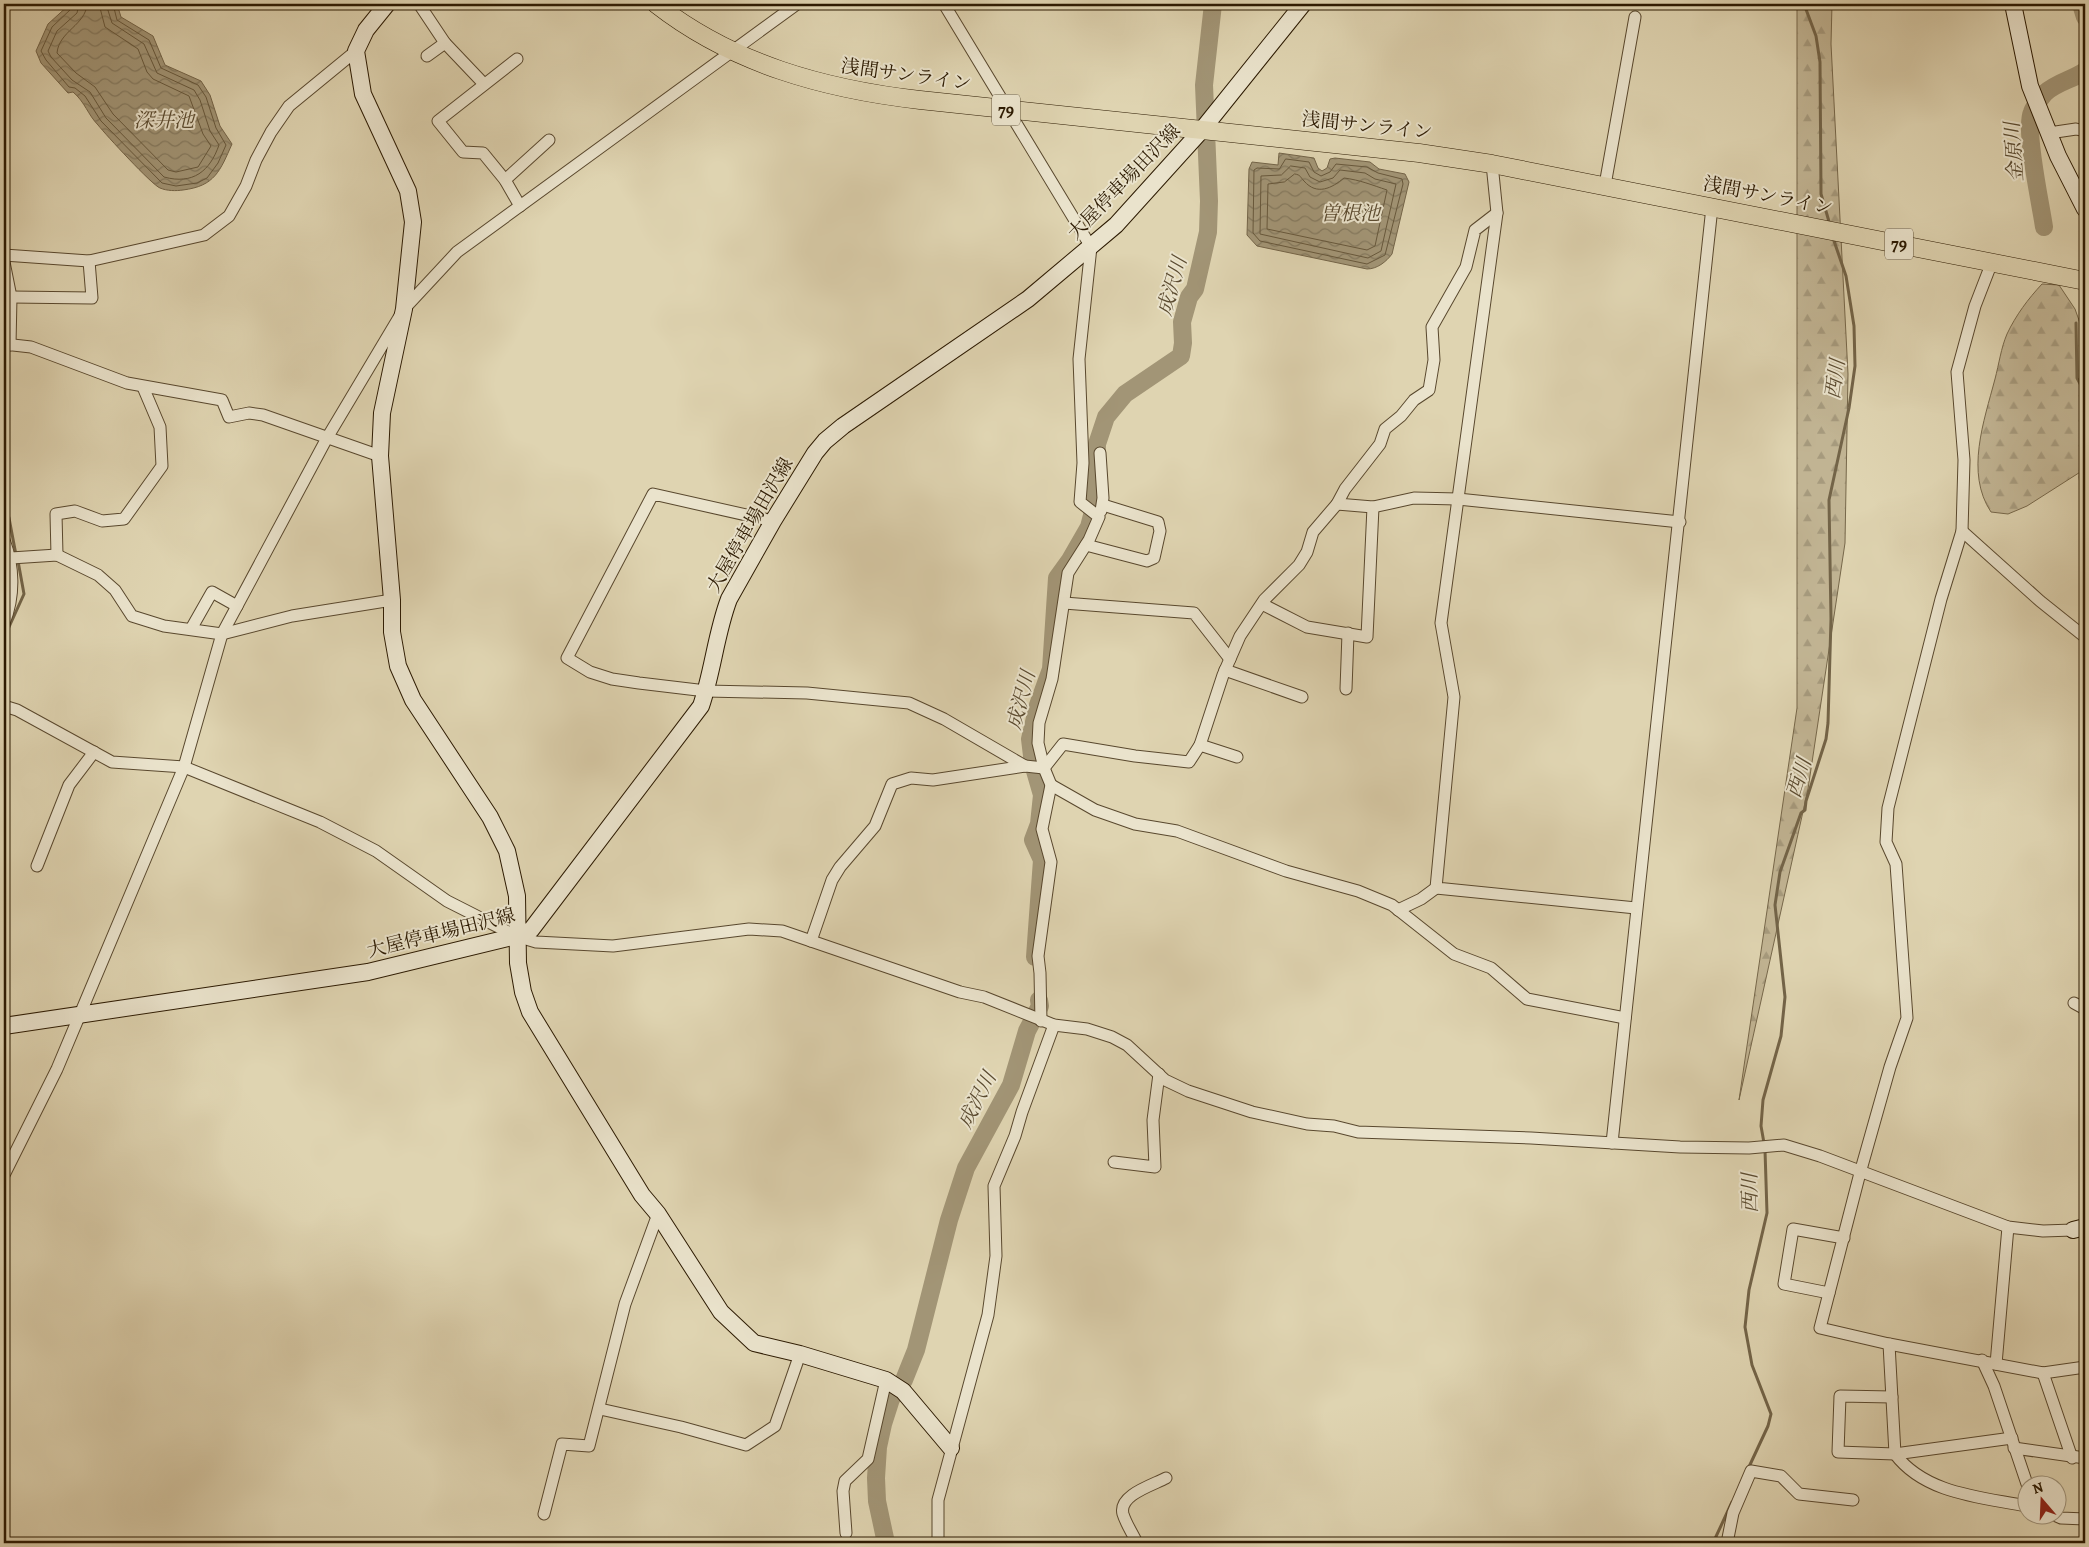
<svg xmlns="http://www.w3.org/2000/svg" width="2089" height="1547" viewBox="0 0 2089 1547" font-family="Alegreya,'Noto Serif JP',serif">
<style>
.forest{fill:url(#forest-firs);stroke:#76674a}
.water{fill:url(#water-waves);stroke:#736448}
.lines{fill:none;stroke-linecap:round;stroke-linejoin:round}
.shore{stroke:#67583c;stroke-width:1}
.stream{stroke:#736448;stroke-width:3}
.river{stroke:#a29576;stroke-width:18}
.street-casing{stroke:#59482e;stroke-width:13}
.secondary-casing{stroke:#2c1a02;stroke-width:18}
.primary-casing{stroke:#2c1a02;stroke-width:19}
.street{stroke:#eae3cc;stroke-width:11}
.secondary{stroke:#eae3cc;stroke-width:16}
.primary{stroke:#dfd4b1;stroke-width:18}
.labels{text-anchor:middle;dominant-baseline:central;stroke-width:4;stroke-linejoin:round;paint-order:stroke}
.shield{fill:#eae3cc;stroke:#65563f;stroke-width:1}
.shield-label{font-size:18px;font-weight:bold;fill:#2c1a02}
.street-label{font-size:19px;fill:#2c1a02;stroke:#eae3cc}
.water-label{font-size:20px;font-style:italic;fill:#5b4b30;stroke:#eae3cc}
</style>
<defs>
<pattern id="forest-firs" width="22" height="20" patternUnits="userSpaceOnUse" patternTransform="scale(1.25)"><rect width="22" height="20" fill="#c1b493"/><path d="M5 1l3.5 6h-7zM16 11l3.5 6h-7z" fill="#a69a7d"/></pattern>
<pattern id="water-waves" width="16" height="10" patternUnits="userSpaceOnUse" patternTransform="scale(1.25)"><rect width="16" height="10" fill="#a29576"/><path d="M0 5q4-4 8 0t8 0" fill="none" stroke="#84795f"/></pattern>
</defs>
<rect width="100%" height="100%" fill="#dfd4b1"/>
<filter id="stains"><feTurbulence type="fractalNoise" baseFrequency=".004" numOctaves="4"/><feColorMatrix values="0 0 0 0 .2 0 0 0 0 .09 0 0 0 0 .02 0 0 0 .5 -.17"/></filter>
<radialGradient id="worn" r=".72"><stop offset=".6" stop-color="#630" stop-opacity="0"/><stop offset="1" stop-color="#630" stop-opacity=".3"/></radialGradient>
<g class="forest">
<path d="M1797,4H1832L1831,44L1848,374L1845,543L1808,789L1739,1100L1797,708Z"/>
<path d="M2042,284L2059,285L2075,309L2085,337V469L2027,506L2008,514L1991,512C1965,473 1984,421 1995,379C1999,364 2001,348 2007,334C2016,315 2028,299 2042,284Z"/>
</g>
<g class="water">
<path d="M70,4H117L121,17L153,36L165,65L201,81L210,95L220,126L232,144C220,171 215,186 183,190C176,191 167,191 160,188C152,185 106,135 98,125C88,115 85,102 73,92L68,93L41,63L36,51L48,24Z"/>
<path d="M1279,153L1314,158L1318,168L1322,171L1327,168L1330,159L1335,158L1370,162L1379,169L1405,174L1409,182L1392,254C1386,262 1377,269 1367,269L1257,246L1247,235L1249,169L1252,162L1278,165Z"/>
</g>
<g class="lines">
<g class="shore">
<path d="M73,4L71,9L52,27L41,51L46,60L69,87L75,88L85,96L101,121L162,183L176,186L197,183L207,178L218,163L226,145L216,128L206,97L198,85L161,68L149,40L117,20L113,4"/>
<path d="M79,4L77,13L57,31L48,51L51,57L72,80L90,92L106,118L164,177C193,185 210,171 219,145L210,131L200,100L194,90L157,73L144,44L112,23L106,4"/>
<path d="M87,4C86,25 59,31 57,53L76,73L95,87L113,114L168,170L176,172L198,167L211,146L203,134L189,96L153,79L147,72L138,49L105,27L99,4"/>
<path d="M1286,159L1309,162L1314,172L1321,176L1330,172L1336,164L1367,167L1378,173L1402,179L1403,184L1385,255L1367,264L1260,241L1253,233L1254,170L1257,168L1279,169Z"/>
<path d="M1291,166L1305,168L1310,177L1320,182L1333,178L1340,170L1365,173L1375,179L1396,184L1381,251L1368,258L1260,234L1261,176L1281,175Z"/>
<path d="M1295,174C1301,175 1300,177 1304,181C1317,196 1332,188 1344,178C1360,180 1372,185 1387,190L1375,246L1367,250L1267,229L1268,184L1284,182Z"/>
</g>
<g class="stream">
<path d="M1804,4L1816,36L1820,62L1821,194L1830,225"/>
<path d="M2076,323L2077,378L2085,393"/>
<path d="M2085,464C2078,473 2079,482 2085,491"/>
<path d="M4,502L9,518L16,555"/>
<path d="M4,638L24,594L18,561"/>
<path d="M1764,1143L1761,1126L1763,1100L1781,1036L1785,997L1775,905L1780,872L1801,813L1805,810L1806,801L1826,739L1828,723L1831,619L1829,500L1849,408L1855,366L1854,326L1846,276L1833,238"/>
<path d="M1748,1469L1768,1426L1771,1414L1752,1365L1745,1327L1749,1290L1767,1213L1765,1150"/>
<path d="M1713,1543L1732,1502"/>
</g>
<g class="river">
<path d="M2081,4L2085,17"/>
<path d="M2044,227C2041,205 2024,129 2032,112C2034,106 2041,98 2045,93C2057,82 2072,80 2085,71"/>
<path d="M1035,957L1042,860L1033,840L1039,824L1042,795L1033,764L1030,739L1038,705L1051,669L1057,578L1070,560L1089,527L1095,504L1097,444L1106,417L1125,394L1181,356L1183,343L1182,322L1189,297L1195,289L1208,232L1209,201L1204,85L1213,4"/>
<path d="M886,1543L877,1501L876,1478L878,1447L883,1424L891,1399L904,1380L916,1350L949,1220L966,1168L1011,1085L1027,1031L1040,1006L1039,1000"/>
</g>
<defs>
<g id="street">
<path d="M419,4L445,43L484,84"/>
<path d="M944,4L1091,247L1079,359L1083,463L1080,502L1099,517L1089,540L1068,573L1052,679L1039,723L1038,743L1044,768L1051,785L1042,829L1051,862L1038,956L1040,973L1041,1021"/>
<path d="M427,56L445,43"/>
<path d="M517,59L438,121L463,152L483,153L505,180L520,206"/>
<path d="M2049,133L2076,129L2085,131"/>
<path d="M1492,164L1497,213L1441,623L1454,697L1436,888L1636,908"/>
<path d="M505,180L549,140"/>
<path d="M1605,185L1635,17"/>
<path d="M4,255L89,261L204,235L229,216L246,186L256,160L271,132L289,106L356,51"/>
<path d="M4,262L11,297L10,345"/>
<path d="M1992,262L1975,306L1957,372L1964,460L1962,531L1941,599L1888,808L1886,842L1896,864L1907,1018L1890,1067L1860,1173L1820,1328L1889,1344L2043,1373L2085,1367"/>
<path d="M11,297L92,298L89,261"/>
<path d="M4,344L31,347L127,383L222,400L229,417L249,413L263,415L380,456"/>
<path d="M1100,453L1103,498L1101,511"/>
<path d="M1337,504L1373,507L1414,498L1458,499L1680,522"/>
<path d="M773,521L653,494L567,658L590,672L612,679L639,683L706,691L807,693L909,703L944,719L1025,766"/>
<path d="M1962,531L2040,601L2085,637"/>
<path d="M4,540C14,566 15,596 4,623"/>
<path d="M1086,545L1147,561L1154,558L1160,531L1158,522L1103,505"/>
<path d="M57,555L56,514L75,511L102,521L124,519L162,466L160,427L143,387"/>
<path d="M11,558L57,555L98,575L115,590L132,616L164,626L222,634L292,616L392,600"/>
<path d="M1064,603L1194,613L1230,659"/>
<path d="M1262,604L1307,627L1367,637L1373,507"/>
<path d="M191,629L212,592L237,606"/>
<path d="M1225,670L1302,697"/>
<path d="M1346,689L1348,633"/>
<path d="M4,706L17,710L112,762L184,767L320,822L376,851L447,901L516,936L536,942L613,946L749,929L782,931L960,992L984,997L1054,1025L1087,1029L1112,1037L1127,1045L1165,1080L1188,1091L1252,1112L1307,1124L1334,1126L1358,1132L1531,1138L1680,1147L1749,1148L1784,1145L1820,1156L2008,1227L2043,1231L2073,1230"/>
<path d="M1200,745L1237,757"/>
<path d="M1044,768L1063,744L1135,756L1189,762L1200,745L1223,675L1240,636L1264,600L1299,565L1307,552L1313,532L1337,504L1345,489L1380,444L1385,429L1401,416L1414,400L1429,390L1434,360L1432,327L1466,267L1475,230L1497,213"/>
<path d="M1051,785L1095,810L1135,824L1177,831L1286,871L1358,891L1392,905L1454,954L1491,968L1527,999L1625,1018"/>
<path d="M37,866L69,785L94,752"/>
<path d="M1398,910L1421,899L1436,888"/>
<path d="M811,941L832,880L840,867L875,826L892,784L911,778L933,780L1025,766L1044,768"/>
<path d="M2074,1003L2085,1009"/>
<path d="M1612,1143L1712,207"/>
<path d="M1114,1162L1155,1167L1153,1120L1159,1074"/>
<path d="M4,1175L57,1069L184,767L222,634L327,438L404,309L457,252L797,4"/>
<path d="M1829,1293L1784,1284L1793,1229L1844,1238"/>
<path d="M1889,1344L1895,1454C1925,1494 1981,1497 2026,1506"/>
<path d="M1982,1360L1994,1386L2027,1484"/>
<path d="M1996,1364L2008,1227"/>
<path d="M2043,1373L2072,1458"/>
<path d="M1892,1397L1840,1396L1838,1452L1895,1454L2012,1438"/>
<path d="M600,1409L681,1427L746,1445L775,1426L800,1354"/>
<path d="M2014,1448L2085,1458"/>
<path d="M544,1514L562,1444L589,1446L625,1304L658,1214"/>
<path d="M2052,1514L2061,1518L2085,1519"/>
<path d="M846,1533L843,1491L845,1481L868,1459L886,1380"/>
<path d="M938,1543V1500L988,1315L996,1256L994,1186L1015,1136L1022,1112L1054,1025"/>
<path d="M1137,1543C1133,1534 1126,1524 1123,1514C1118,1495 1153,1485 1166,1478"/>
<path d="M1727,1543L1733,1513L1751,1471L1781,1476L1799,1494L1853,1500"/>
</g>
<g id="secondary">
<path d="M387,4L366,30L356,51L363,94L408,191L413,222L404,309L382,413L380,456L392,600V632L398,666L413,700L490,817L507,851L517,896L518,963L523,992L530,1012L642,1195L658,1214L721,1312L754,1343L800,1354L886,1380L903,1391L951,1448"/>
<path d="M2013,4L2030,86L2058,156L2085,209"/>
<path d="M4,1026L368,972L516,936L531,930L701,706C713,671 716,633 729,599L773,521L815,453L825,441L843,426L1028,299L1116,225L1201,131L1303,4"/>
<path d="M2073,1230L2085,1227"/>
</g>
<path id="primary" d="M656,4C733,64 824,89 920,100L1419,153L1492,164L2085,281"/>
</defs>
<use href="#street" class="street-casing"/>
<use href="#secondary" class="secondary-casing"/>
<use href="#primary" class="primary-casing"/>
<use href="#street" class="street"/>
<use href="#secondary" class="secondary"/>
<use href="#primary" class="primary"/>
</g>
<g class="labels">
<g class="shield">
<rect x="992" y="94.5" width="28" height="31" rx="4"/>
<rect x="1885" y="228.5" width="28" height="31" rx="4"/>
</g>
<g class="shield-label">
<text x="1006" y="110">79</text>
<text x="1899" y="244">79</text>
</g>
<g class="street-label">
<text transform="translate(906 75) rotate(8)">浅間サンライン</text>
<text transform="translate(1367 126) rotate(6)">浅間サンライン</text>
<text transform="translate(1124 182) rotate(-46)">大屋停車場田沢線</text>
<text transform="translate(1768 196) rotate(11)">浅間サンライン</text>
<text transform="translate(750 525) rotate(-60)">大屋停車場田沢線</text>
<text transform="translate(441 933) rotate(-14)">大屋停車場田沢線</text>
</g>
<g class="water-label">
<text x="164" y="120">深井池</text>
<text transform="translate(2014 152) rotate(-94)">金原川</text>
<text x="1350" y="213">曽根池</text>
<text transform="translate(1172 286) rotate(-74)">成沢川</text>
<text transform="translate(1835 379) rotate(-82)">西川</text>
<text transform="translate(1021 700) rotate(-75)">成沢川</text>
<text transform="translate(1799 778) rotate(-73)">西川</text>
<text transform="translate(977 1100) rotate(-63)">成沢川</text>
<text transform="translate(1750 1193) rotate(-91)">西川</text>
</g>
</g>
<rect width="2089" height="1547" fill="none" stroke="#dfd4b1" stroke-width="20"/>
<rect x="5" y="5" width="2079" height="1537" fill="none" stroke="#2c1a02" stroke-width="2.5"/>
<rect x="10" y="10" width="2069" height="1527" fill="none" stroke="#2c1a02"/>
<g transform="translate(2042 1500) rotate(341)"><circle r="24" fill="#eae3cc" stroke="#9e937b"/>
<path d="M0-4L9 19L0 12L-9 19Z" fill="#8f2418"/>
<text y="-8" font-size="14" font-weight="bold" text-anchor="middle" fill="#2c1a02">N</text>
</g>
<rect width="100%" height="100%" filter="url(#stains)"/>
<rect width="100%" height="100%" fill="url(#worn)"/>
</svg>
